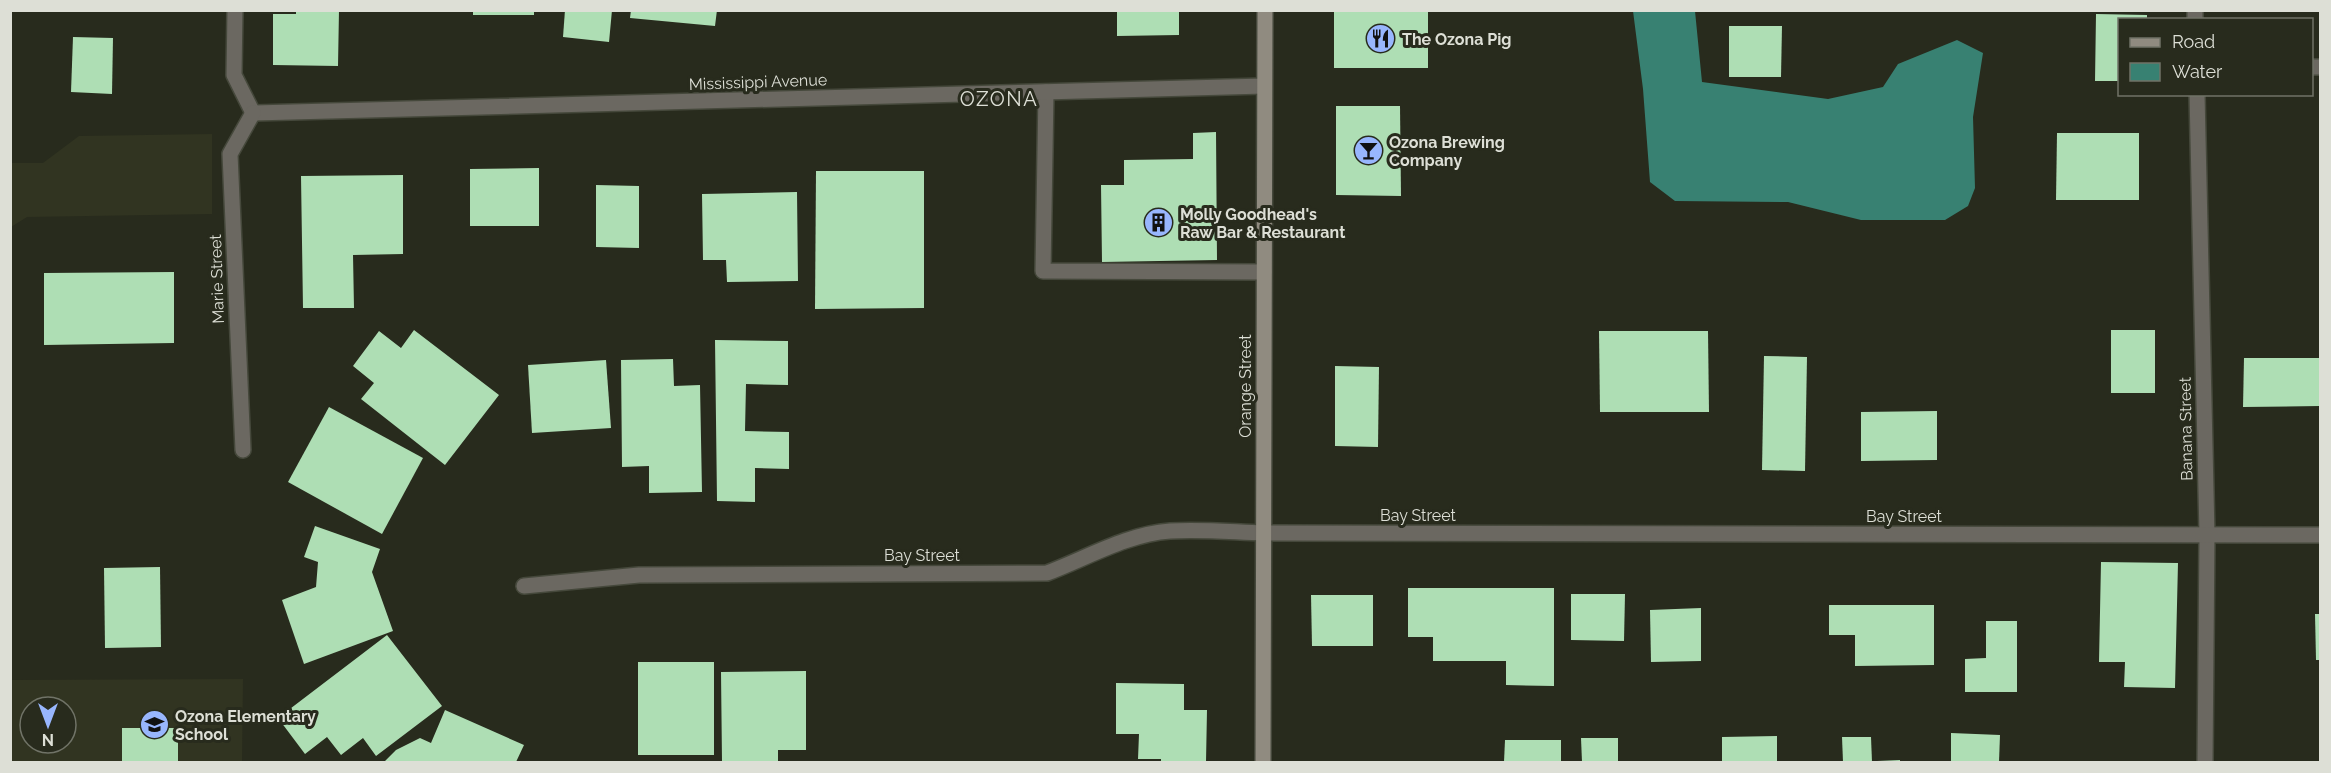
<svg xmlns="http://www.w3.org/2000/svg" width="2331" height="773" viewBox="0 0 2331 773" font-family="Raleway,sans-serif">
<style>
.built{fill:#313421;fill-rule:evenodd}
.water{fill:#388172}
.building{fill:#aedeb4}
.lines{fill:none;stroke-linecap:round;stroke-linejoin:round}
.lane-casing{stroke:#45483b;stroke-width:18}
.street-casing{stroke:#45483b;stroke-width:18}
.secondary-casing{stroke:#45483b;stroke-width:18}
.lane{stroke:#6b6861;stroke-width:15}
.street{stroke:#6b6861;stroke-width:15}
.secondary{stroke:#908b80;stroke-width:15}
.labels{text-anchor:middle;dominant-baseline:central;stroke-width:6;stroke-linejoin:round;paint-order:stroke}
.poi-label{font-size:16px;font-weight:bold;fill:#dddfd6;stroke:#282b1d;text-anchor:start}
.street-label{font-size:16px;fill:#dddfd6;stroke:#282b1d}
.quarter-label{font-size:20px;letter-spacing:1.5px;fill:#dddfd6;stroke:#282b1d}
</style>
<rect width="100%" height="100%" fill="#282b1d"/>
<g class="built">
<path d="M212,134V214L27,217L11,227V163H43L79,136Z"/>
<path d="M243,679L242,762H11L10,680ZM30,707H66V743H30Z"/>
</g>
<path class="water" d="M1633,11H1695L1702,82L1828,99L1883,87L1898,64L1957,40L1983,53L1973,117L1975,188L1968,206L1945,220H1861L1788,202L1675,201L1650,182L1643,89Z"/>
<g class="building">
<path d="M296,10H339L338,66L273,65V14H296Z"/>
<rect x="473" y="10" width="61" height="5"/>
<path d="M565,10H612L609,42L563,37Z"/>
<path d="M631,10H717L715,26L630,18Z"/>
<path d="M1117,10H1179V35L1117,36Z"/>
<rect x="1334" y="10" width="94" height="58"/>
<path d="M2096,14L2147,15V20H2120V81H2095Z"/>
<path d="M1729,26H1782L1781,77H1729Z"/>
<path d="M73,37L113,38L112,94L71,92Z"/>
<path d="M1336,106H1400L1401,196L1336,195Z"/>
<path d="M1216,132L1217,260L1102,262L1101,185H1124V160L1193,159V133Z"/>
<path d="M2057,133H2139V200H2056Z"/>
<path d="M539,168V226H470V169Z"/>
<path d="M816,171H924V308L815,309Z"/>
<path d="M403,175V254L353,255L354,308H303L301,176Z"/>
<path d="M596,185L639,186V248L596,247Z"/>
<path d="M797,192L798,281L727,282L726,260H703L702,194Z"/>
<path d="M174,272V343L44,345V273Z"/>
<path d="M414,330L499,395L445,465L361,399L374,383L353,366L379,331L401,348Z"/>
<rect x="2111" y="330" width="44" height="63"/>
<path d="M1599,331H1708L1709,412H1600Z"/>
<path d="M715,340L788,341V385L746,384L745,431L789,432V469L755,468V502L717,501Z"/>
<path d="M1764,356L1807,357L1805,471L1762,470Z"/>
<path d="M2244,358H2320V406L2243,407Z"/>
<path d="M673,359L674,386L700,385L702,492L649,493V466L622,467L621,360Z"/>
<path d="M606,360L611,428L532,433L528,365Z"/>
<path d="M1335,366L1379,367L1378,447L1335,446Z"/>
<path d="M329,407L423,458L382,534L288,482Z"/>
<path d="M1937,411V460L1861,461V412Z"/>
<path d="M315,526L380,549L372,572L393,631L304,664L282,600L316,587L318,562L304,557Z"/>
<path d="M2101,562L2178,563L2175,688L2124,687L2125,662H2099Z"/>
<path d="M160,567L161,647L105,648L104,568Z"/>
<path d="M1408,588H1554V686L1506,685V661H1433V637H1408Z"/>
<path d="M1571,594H1625L1624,641L1571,640Z"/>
<path d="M1311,595H1373V646H1312Z"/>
<path d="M1829,605H1934V665L1855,666V635H1829Z"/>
<path d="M1701,608V661L1651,662L1650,610Z"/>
<path d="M2315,614H2320V660H2316Z"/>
<path d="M1986,621H2017V692H1965V659L1986,658Z"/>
<path d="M387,635L442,706L376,756L363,738L341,755L327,737L305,754L278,718Z"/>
<rect x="638" y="662" width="76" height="93"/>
<path d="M806,671V750H778V762H722L721,672Z"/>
<path d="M1116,683L1184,684V710H1207L1206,762H1161V759H1138L1139,734H1116Z"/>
<path d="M445,710L524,745L516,762H384L396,750L420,738L431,743Z"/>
<rect x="122" y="728" width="56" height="34"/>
<path d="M1951,733L2000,735L1999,762H1951Z"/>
<path d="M1777,736V762H1722V737Z"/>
<path d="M1842,737H1871L1872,762H1843Z"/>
<path d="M1581,738H1618V762H1582Z"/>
<path d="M1505,740H1561V762H1504Z"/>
<path d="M1900,760V762H1877V761Z"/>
</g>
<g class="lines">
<defs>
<g id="lane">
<path d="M2312,67H2320"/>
<path d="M1046,92L1043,271L1264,272"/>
</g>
<g id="street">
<path d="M235,10L234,75L253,113"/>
<path d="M2195,10V20"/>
<path d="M2197,94L2207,535L2205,762"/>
<path d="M253,113L1264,86"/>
<path d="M243,450L230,154L253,113"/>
<path d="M524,586L639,575L1047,573C1087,558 1127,534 1170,531C1200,529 1232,532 1263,533L2320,535"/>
</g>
<path id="secondary" d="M1263,762L1265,10"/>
</defs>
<use href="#lane" class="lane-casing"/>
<use href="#street" class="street-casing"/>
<use href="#secondary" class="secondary-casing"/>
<use href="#lane" class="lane"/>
<use href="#street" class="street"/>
<use href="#secondary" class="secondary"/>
</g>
<defs>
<symbol id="restaurant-disc" viewBox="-11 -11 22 22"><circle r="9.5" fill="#98b6fd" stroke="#282b1d"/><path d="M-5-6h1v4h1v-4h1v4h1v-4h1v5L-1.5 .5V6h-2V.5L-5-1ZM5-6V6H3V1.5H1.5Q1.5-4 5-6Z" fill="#111"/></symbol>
<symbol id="bar-disc" viewBox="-11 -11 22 22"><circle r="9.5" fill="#98b6fd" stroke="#282b1d"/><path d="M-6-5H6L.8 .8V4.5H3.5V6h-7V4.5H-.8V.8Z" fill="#111"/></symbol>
<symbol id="building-disc" viewBox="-11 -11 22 22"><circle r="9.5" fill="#98b6fd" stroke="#282b1d"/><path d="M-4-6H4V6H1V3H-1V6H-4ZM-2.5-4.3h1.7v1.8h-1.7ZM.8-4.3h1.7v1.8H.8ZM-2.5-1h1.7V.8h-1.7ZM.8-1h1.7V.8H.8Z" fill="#111"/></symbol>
<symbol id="school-disc" viewBox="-11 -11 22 22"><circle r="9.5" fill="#98b6fd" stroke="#282b1d"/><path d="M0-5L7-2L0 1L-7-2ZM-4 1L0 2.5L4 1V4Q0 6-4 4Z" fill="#111"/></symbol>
</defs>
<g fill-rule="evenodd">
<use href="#restaurant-disc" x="1364" y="22" width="33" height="33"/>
<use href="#bar-disc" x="1352" y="134" width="33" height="33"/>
<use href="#building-disc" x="1142" y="206" width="33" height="33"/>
<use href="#school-disc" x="138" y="708" width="33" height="33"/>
</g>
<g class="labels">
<g class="poi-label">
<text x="1402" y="39">The Ozona Pig</text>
<text x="1389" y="142">Ozona Brewing<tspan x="1389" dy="18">Company</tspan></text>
<text x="1180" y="214">Molly Goodhead's<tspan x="1180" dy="18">Raw Bar &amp; Restaurant</tspan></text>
<text x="175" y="716">Ozona Elementary<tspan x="175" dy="18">School</tspan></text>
</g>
<g class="street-label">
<text transform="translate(758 82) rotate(-2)">Mississippi Avenue</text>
<text transform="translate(217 279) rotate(-92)">Marie Street</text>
<text transform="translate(1245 386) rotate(-90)">Orange Street</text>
<text transform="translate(2186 429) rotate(-91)">Banana Street</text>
<text x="1418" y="515">Bay Street</text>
<text x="1904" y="516">Bay Street</text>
<text x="922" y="555">Bay Street</text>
</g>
<g class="quarter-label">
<text x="999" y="99">OZONA</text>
</g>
</g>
<rect width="2331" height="773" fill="none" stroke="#dddfd6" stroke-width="24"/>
<rect x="2118" y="18" width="195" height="78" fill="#282b1d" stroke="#707367" stroke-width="1.5"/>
<rect x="2130" y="38" width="30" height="9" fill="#908b80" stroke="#707367" stroke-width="1.5"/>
<text x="2172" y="48" font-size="18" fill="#dddfd6">Road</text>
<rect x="2130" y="63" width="30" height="18" fill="#388172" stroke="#707367" stroke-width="1.5"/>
<text x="2172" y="78" font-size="18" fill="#dddfd6">Water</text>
<g transform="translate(48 725) rotate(180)"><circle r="28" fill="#282b1d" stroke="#707367" stroke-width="1.5"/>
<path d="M0-4.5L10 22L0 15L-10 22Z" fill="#98b6fd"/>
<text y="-9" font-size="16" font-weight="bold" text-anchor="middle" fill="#dddfd6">N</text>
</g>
</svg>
